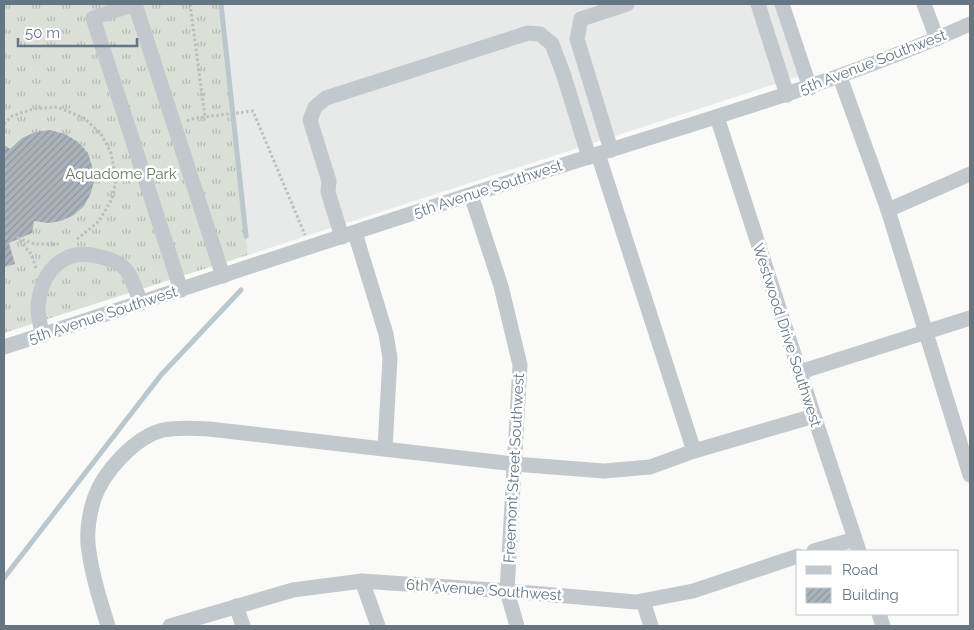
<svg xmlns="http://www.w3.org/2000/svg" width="974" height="630" viewBox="0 0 974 630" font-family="Raleway,sans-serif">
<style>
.built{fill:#e8e9e9}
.grass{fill:url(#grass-tufts)}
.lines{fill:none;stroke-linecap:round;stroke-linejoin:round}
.stream{stroke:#bbc7cb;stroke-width:5}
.building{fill:url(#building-hatch)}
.path{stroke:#bbbfc2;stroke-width:3;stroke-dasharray:2.5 2.5;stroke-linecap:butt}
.minor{stroke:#c3c8cc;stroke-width:15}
.labels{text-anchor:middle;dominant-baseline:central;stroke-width:5;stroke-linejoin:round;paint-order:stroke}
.street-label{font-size:15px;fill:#657683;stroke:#fff}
.park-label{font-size:15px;fill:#687a64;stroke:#fff}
</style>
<defs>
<pattern id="grass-tufts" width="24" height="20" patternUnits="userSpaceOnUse" patternTransform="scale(1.25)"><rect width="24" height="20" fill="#dadfd7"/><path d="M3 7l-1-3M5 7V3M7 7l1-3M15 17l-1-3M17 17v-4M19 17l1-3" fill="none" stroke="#b4b9b4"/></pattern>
<pattern id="building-hatch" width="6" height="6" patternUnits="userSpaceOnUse" patternTransform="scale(1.25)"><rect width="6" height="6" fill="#aab3b9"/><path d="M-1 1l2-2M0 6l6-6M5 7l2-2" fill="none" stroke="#8e969c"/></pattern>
</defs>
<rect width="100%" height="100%" fill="#fafaf8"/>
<path class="built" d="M220,4H777L800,76L248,255Z"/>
<path class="grass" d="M4,4H220L248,255L4,333Z"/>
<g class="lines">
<g class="stream">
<path d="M221,4L246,236"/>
<path d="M4,578L161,375L241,290"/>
</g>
</g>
<path class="building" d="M50,130L65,134L78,142L88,153L92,166L94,180L91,193L84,206L74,215L61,221L48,223L34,221L32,233L9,243L15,264L4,267V147L6,146L10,149L22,138L36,132Z"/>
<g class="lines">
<g class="path">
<path d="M190,4L205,117"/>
<path d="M187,121L195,118L253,111L305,235"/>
<path d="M4,124L12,116L33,109L57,107L84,118L101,134L111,153L116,181L112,199L99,221L76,240"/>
<path d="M36,268L31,254L18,238L34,244H60"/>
</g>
<g class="minor">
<path d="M758,4L787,95"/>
<path d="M782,4L810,88"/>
<path d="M924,4L937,39"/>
<path d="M840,77L888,210L970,475"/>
<path d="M717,117L814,416L859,551"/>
<path d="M611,150L577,39L581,19L627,4"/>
<path d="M598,154L694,451"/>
<path d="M471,195L501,286L520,365L507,591L517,626"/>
<path d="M888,210L970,174"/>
<path d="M355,233L386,334L390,358L385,448"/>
<path d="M342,237L328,192L329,181L310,120L315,107L326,98L528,33L540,34L552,44L563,73L589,157"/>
<path d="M181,290L93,18L135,4L223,276"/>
<path d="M42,335C41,326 38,317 38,308C40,275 61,247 97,256C107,258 120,262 127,271C133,280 137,293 141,303"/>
<path d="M4,347C202,283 399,216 598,154C724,114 849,78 970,24"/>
<path d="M800,372L970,318"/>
<path d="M814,551L855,539"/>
<path d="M362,581L378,626"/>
<path d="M643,601L651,626"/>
<path d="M236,606L243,626"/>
<path d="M879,614L883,626"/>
<path d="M108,626C100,600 91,572 88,544C87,530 90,512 94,499C103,472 135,437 163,430C178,427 194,428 209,429L514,464L604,471L650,467L694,451L814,416"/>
<path d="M170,626L293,590L362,581L507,591L636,602L693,591L798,556"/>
</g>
</g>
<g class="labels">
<g class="street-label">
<text transform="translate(873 62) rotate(-21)">5th Avenue Southwest</text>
<text transform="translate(488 189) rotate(-18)">5th Avenue Southwest</text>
<text transform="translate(103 315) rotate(-18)">5th Avenue Southwest</text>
<text transform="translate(787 335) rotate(72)">Westwood Drive Southwest</text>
<text transform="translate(514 468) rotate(-87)">Freemont Street Southwest</text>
<text transform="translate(484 590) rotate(4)">6th Avenue Southwest</text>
</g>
<g class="park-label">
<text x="121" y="174">Aquadome Park</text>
</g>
</g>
<rect width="974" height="630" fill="none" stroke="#657683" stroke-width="10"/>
<rect x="796" y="550" width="162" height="65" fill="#ffffff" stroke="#c1c8cd"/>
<rect x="806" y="566" width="25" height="8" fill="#c3c8cc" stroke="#c1c8cd"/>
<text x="842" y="575" font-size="15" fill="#657683">Road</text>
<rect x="806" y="588" width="25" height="15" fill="url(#building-hatch)" stroke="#c1c8cd"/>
<text x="842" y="600" font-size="15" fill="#657683">Building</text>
<path d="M18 38v8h119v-8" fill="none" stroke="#657683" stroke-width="2.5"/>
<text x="25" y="38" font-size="15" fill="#657683" stroke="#ffffff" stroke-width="4" paint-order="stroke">50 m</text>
</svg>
